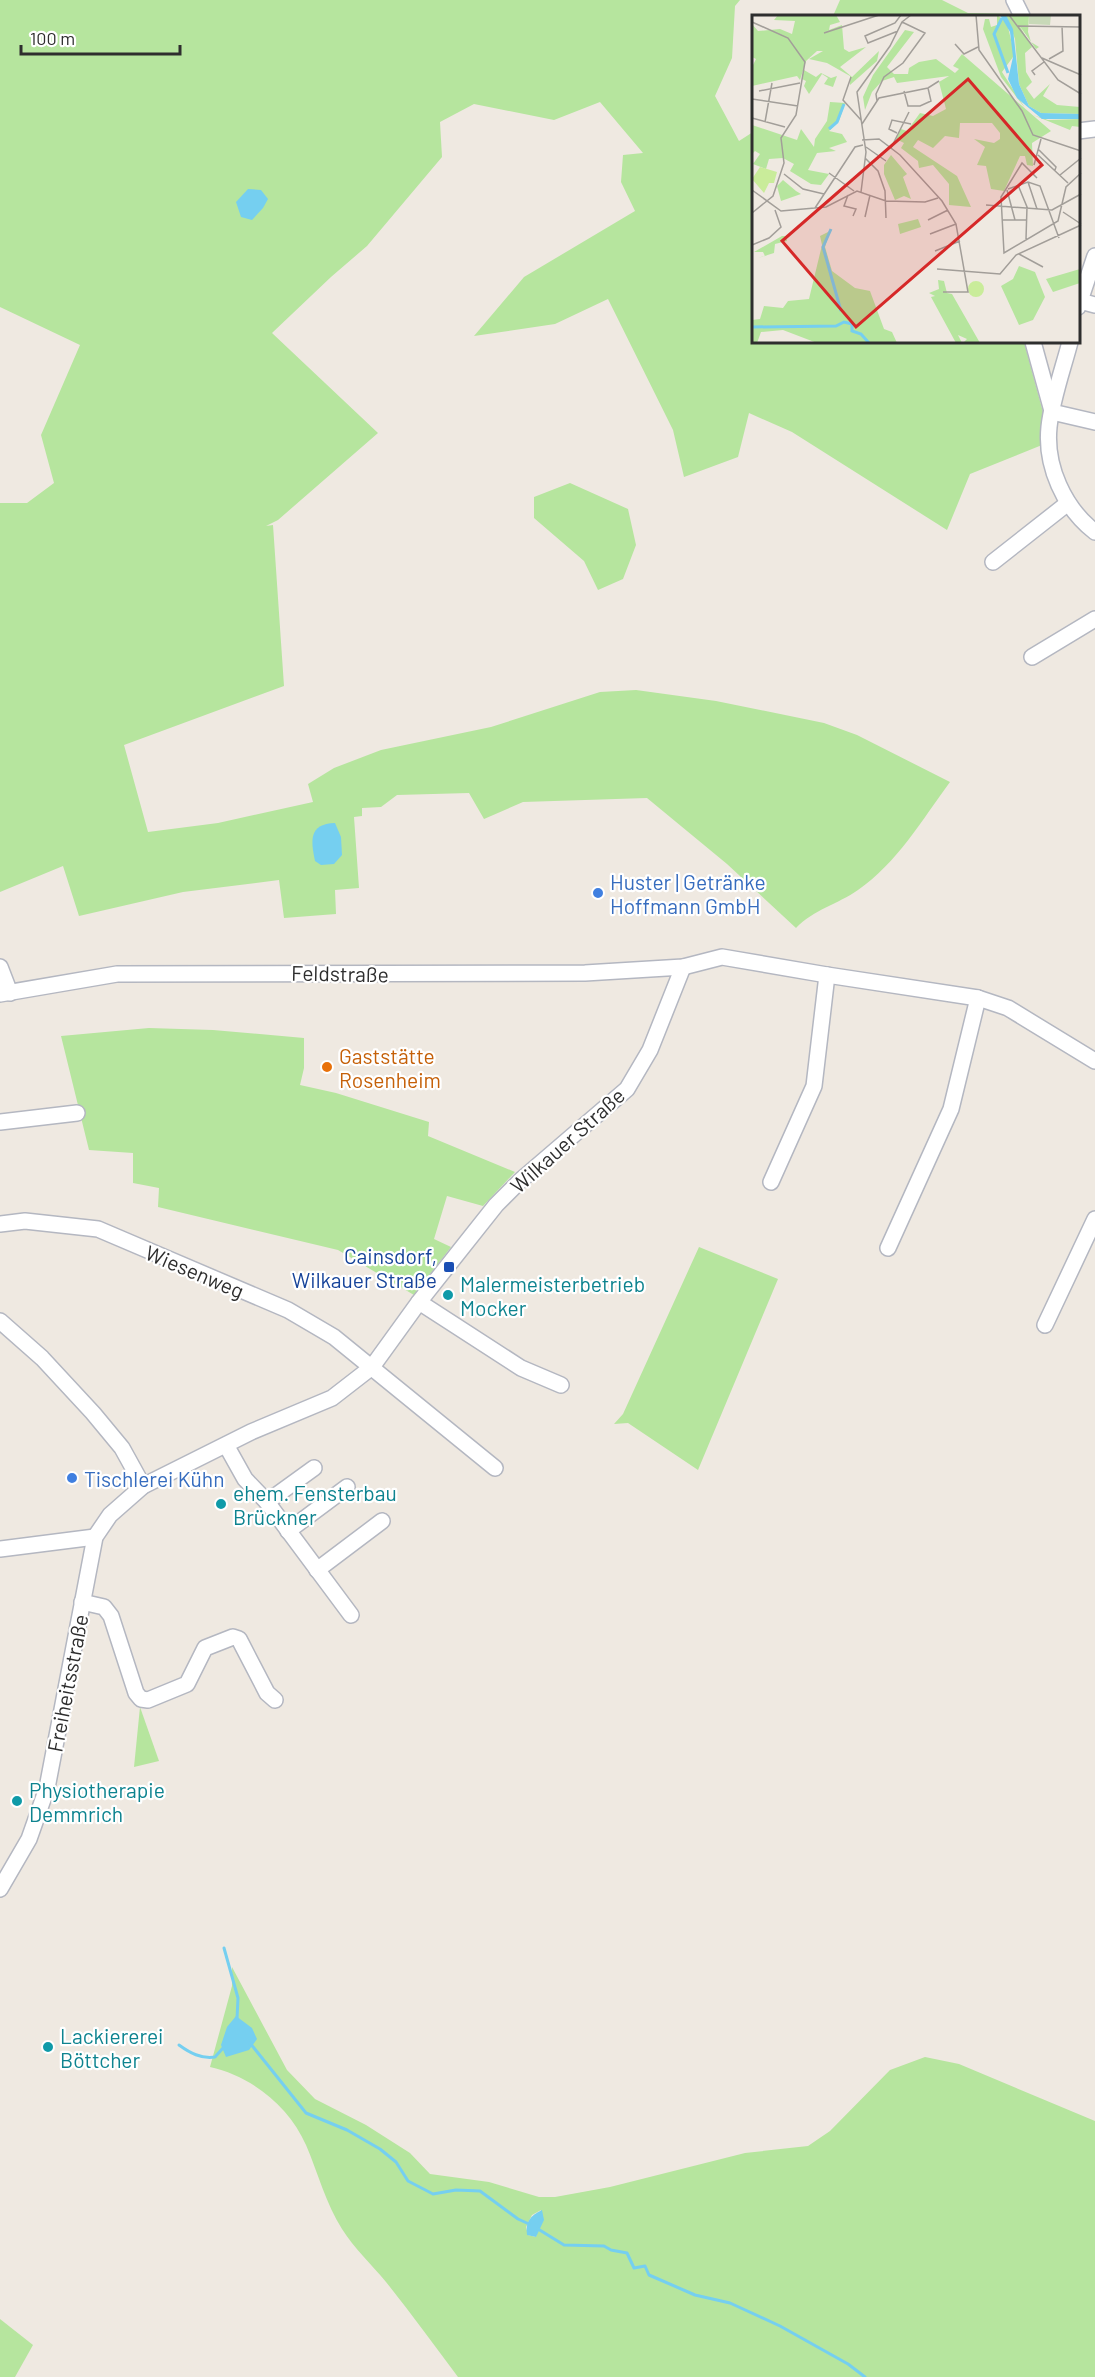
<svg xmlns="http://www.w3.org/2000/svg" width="1095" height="2377" viewBox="0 0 1095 2377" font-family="Barlow,sans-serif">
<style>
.green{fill:#b6e59e;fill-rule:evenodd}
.water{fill:#75cff0}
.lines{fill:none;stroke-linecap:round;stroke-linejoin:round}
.stream{stroke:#75cff0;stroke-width:3}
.minor-casing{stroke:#b4b7c1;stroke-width:18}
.minor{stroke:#fff;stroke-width:15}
.shop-dot{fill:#3f7fe0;stroke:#fff;stroke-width:2}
.food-dot{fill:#e8710a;stroke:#fff;stroke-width:2}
.transit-dot{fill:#1a4fb4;stroke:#fff;stroke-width:2}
.culture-dot{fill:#0f9aa8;stroke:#fff;stroke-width:2}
.labels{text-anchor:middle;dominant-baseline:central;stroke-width:4.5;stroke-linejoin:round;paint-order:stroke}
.shop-label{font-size:21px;fill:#366cbe;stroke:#fff;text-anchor:start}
.street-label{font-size:21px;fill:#2e2e2e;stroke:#fff}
.food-label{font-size:21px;fill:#c56008;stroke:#fff;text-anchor:start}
.transit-label{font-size:21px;fill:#164399;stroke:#fff;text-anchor:end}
.culture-label{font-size:21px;fill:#0d838f;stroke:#fff;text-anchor:start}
.inset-river{fill:none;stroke:#75cff0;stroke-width:3}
.inset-road{fill:none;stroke:#a29e99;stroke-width:1.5}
.view{fill:#d62828;fill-opacity:0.15;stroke:#d62828;stroke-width:3}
.inset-edge{fill:none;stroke:#2e2e2e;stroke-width:3}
</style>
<rect width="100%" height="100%" fill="#efe9e1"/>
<g class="green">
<path d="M0,0H740L735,6L732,58L715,96L739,141L753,132V342H1024L1043,412L1042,445L970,474L947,530L792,432L749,413L738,457L684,477L673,430L608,299L555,324L474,336L524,277L635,211L621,182L623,155L643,153L600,102L554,120L474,104L440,122L442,157L367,246L331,277L272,333L378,433L278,520L266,526L273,525L284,686L124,745L148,832L218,823L313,802L308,784L334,768L381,750L491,727L600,692L636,690L716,701L824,723L857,735L950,782C922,820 897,863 858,890C838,904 813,910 796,928L727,864L647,798L523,802L484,819L469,793L397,795L381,807L362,808V816L354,817L359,888L335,890L336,914L284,918L279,880L183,892L79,916L63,866L0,892V503H27L54,483L41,435L80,345L0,307Z"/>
<path d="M840,0H942L968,13L1015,14L1016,16H833Z"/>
<path d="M570,483L628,509L636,545L623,579L598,590L584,561L534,518V497Z"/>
<path d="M149,1028L213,1030L304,1038V1068L300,1085L336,1093L429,1122L428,1136L515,1172L483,1206L447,1196L434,1239L451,1247L414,1295L338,1250L158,1207L159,1188L133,1183V1153L89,1150L61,1036Z"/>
<path d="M699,1247L778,1279L698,1470L628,1423L614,1424L623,1414Z"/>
<path d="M140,1707L159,1761L134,1767Z"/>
<path d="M232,1967L287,2070L315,2099L366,2125L410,2153L430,2174L489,2182L539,2197H555L610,2187L745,2153L808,2146L830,2131L890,2070L925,2057L959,2064L1095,2121V2377H458C434,2345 411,2313 386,2282C372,2265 354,2248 342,2229C326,2204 318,2173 306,2145C289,2106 251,2076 210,2067L232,1986ZM541,2210L536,2237L528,2235L526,2227L532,2215Z"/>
<path d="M0,2319L33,2345L15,2377H0Z"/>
</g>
<g class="water">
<path d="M248,189L261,190L268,199L263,208L252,220L241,217L236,202Z"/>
<path d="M335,823L341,837L342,855L334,864L321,865L315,861C311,841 308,824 335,823Z"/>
<path d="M236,2016L252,2028L257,2039L249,2050L226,2057L221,2045L227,2027Z"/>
<path d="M542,2210L544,2220L536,2237L527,2235C525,2222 530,2216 542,2210Z"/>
</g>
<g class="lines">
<g class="stream">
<path d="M224,1948L238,1998L237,2019"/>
<path d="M250,2043L306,2113L347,2130L380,2149L396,2162L408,2181L433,2194L456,2190L480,2191L518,2219L529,2224"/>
<path d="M179,2045C190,2053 201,2059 215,2057L223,2048"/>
<path d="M538,2229L564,2245L604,2246L611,2250L627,2253L634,2268L645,2266L649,2275L695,2295L730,2303L780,2326L848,2364L865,2377"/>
</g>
<defs>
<g id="minor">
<path d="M1014,0L1022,16"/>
<path d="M1078,131L1095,129"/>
<path d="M1080,301L1095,305"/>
<path d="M1078,307L1095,256"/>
<path d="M1033,342L1052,411"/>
<path d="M1070,342C1063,369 1052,399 1049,427C1045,466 1064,508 1095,532"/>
<path d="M1052,412L1095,422"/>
<path d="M993,562L1068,503"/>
<path d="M1032,657L1095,619"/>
<path d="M0,967L10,993"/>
<path d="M0,994L117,974L585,973L683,967L722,957L827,975L978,998L1008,1008L1095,1061"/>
<path d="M0,1122L77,1113"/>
<path d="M771,1182L814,1086L827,975"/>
<path d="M0,1224L25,1221L98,1229L288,1310L334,1337L495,1468"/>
<path d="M888,1248L951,1109L978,998"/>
<path d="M419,1302L521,1368L561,1385"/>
<path d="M0,1321L42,1358L93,1413L122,1448L143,1486"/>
<path d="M1045,1325L1095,1219"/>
<path d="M226,1445L245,1479L267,1502L351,1615"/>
<path d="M267,1502L314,1468"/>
<path d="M288,1531L347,1487"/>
<path d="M0,1549L95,1537"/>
<path d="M317,1570L382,1521"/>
<path d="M82,1602L104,1607L111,1616L136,1693L141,1699L148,1700L187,1684L205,1648L233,1637L239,1639L267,1693L275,1700"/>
<path d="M0,1889L29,1839L47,1788L95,1537L110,1515L143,1486L251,1432L332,1398L372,1367L419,1302L496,1205L521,1180L627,1089L650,1050L683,967"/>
</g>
</defs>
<use href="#minor" class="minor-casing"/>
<use href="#minor" class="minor"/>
</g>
<g class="shop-dot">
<circle cx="598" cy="893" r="6"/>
<circle cx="72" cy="1478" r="6"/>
</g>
<circle class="food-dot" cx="327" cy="1067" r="6"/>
<rect class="transit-dot" x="443" y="1261" width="12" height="12" rx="3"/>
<g class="culture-dot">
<circle cx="448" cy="1295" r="6"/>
<circle cx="221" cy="1504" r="6"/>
<circle cx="17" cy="1801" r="6"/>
<circle cx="48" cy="2047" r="6"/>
</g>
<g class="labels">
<g class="shop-label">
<text x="610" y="881">Huster | Getränke<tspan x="610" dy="24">Hoffmann GmbH</tspan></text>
<text x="84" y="1478">Tischlerei Kühn</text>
</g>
<g class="street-label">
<text transform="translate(340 973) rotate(1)">Feldstraße</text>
<text transform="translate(567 1140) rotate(-42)">Wilkauer Straße</text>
<text transform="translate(195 1271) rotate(23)">Wiesenweg</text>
<text transform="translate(67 1683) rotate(-79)">Freiheitsstraße</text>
</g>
<g class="food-label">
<text x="339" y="1055">Gaststätte<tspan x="339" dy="24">Rosenheim</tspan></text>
</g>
<g class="transit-label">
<text x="437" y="1255">Cainsdorf,<tspan x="437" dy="24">Wilkauer Straße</tspan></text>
</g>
<g class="culture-label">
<text x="460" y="1283">Malermeisterbetrieb<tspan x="460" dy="24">Mocker</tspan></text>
<text x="233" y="1492">ehem. Fensterbau<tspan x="233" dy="24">Brückner</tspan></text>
<text x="29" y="1789">Physiotherapie<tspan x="29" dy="24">Demmrich</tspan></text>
<text x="60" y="2035">Lackiererei<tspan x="60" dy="24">Böttcher</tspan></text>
</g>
</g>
<g transform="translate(752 15)">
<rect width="328" height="328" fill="#efe9e1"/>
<path d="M26,0H84L88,7L78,10L77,15L90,10L92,34L97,37L114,32L88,52L100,62L127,36L125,46L98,70V61L75,48L57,44L71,36H65L54,46L48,65L45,61L0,71V45L1,50L4,44L0,42V9L6,16L28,14L40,19L43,6L22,5ZM245,0L255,8L261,33V42L250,57L273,93L249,62L231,14L233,4H237L239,12L245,10ZM254,0H277L276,17L279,27L287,32L284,34L267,10L280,32L273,38L274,57L280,67L274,73L282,84L298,69L291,81L305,90L328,92V99L289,98L277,91L267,69L263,24ZM153,15L162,17L135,52L142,59H156L157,53L167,47L184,44L203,58L207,54L201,51L210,39L299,116L280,128L281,151L275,150L273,141H268L252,176L239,174L234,151L225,150L233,132L222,124L242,128L248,124V118L240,108H208L207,123L193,121L181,133L166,125L161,132L205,161L219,192L197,190V169L181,150L167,153L166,146L149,133L152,128L144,124L149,114L155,116L168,98L181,101L194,94L187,67L197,61L145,68L142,62L130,66L120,77L113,95L111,82L121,60ZM52,55L64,62L69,58L79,63L85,61L81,72L72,69L76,63L70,59L57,79L52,71L54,66L50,64ZM78,87L93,88L87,106L77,116L90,119L95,127L77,133L84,136L65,138L56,155L77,159L69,170L59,169L38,156L42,149L31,143L17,144L14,154L1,149L8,139L3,136L0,139V110L45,125L49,114L62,132L63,124L75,106ZM281,100L296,105L328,104V112L320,111L318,115ZM139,140L155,159L151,162L159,184L152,181L143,185L132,159V150ZM31,165L44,176L49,179L29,186L25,171ZM166,204L169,212L148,219L146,209ZM78,216L73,232L80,256L103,273L118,276L132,314L140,317L145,328H65L31,315L9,317L5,328H0V305L8,304L12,291L31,293L36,286L57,284L70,230L68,221ZM30,221H34L35,226L23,229L22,238L6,243L13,241L11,237H2ZM267,251L283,257L293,282L281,305L267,310L249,271L261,264ZM328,254V268L301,277L294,264ZM186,265L192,266L195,278L200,279L228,328H211L215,324L206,320L210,328H204L179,282L183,281L177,278L187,274Z" fill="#b6e59e"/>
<path d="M277,0H299L298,10L277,9Z" fill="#c8d9b8"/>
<path d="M8,152L25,157L22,168H17L12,178L0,164ZM216 274a8 8 0 1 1 16 0a8 8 0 1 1-16 0Z" fill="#c9ec9a"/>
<path d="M248,0H254L261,14L267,69L277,91L289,98L328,99V104H290L265,83L256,64L261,42L258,17Z" fill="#75cff0"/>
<path class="inset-river" d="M250,3L242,19L256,58M77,114L85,107L92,89M79,214L71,232L89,296M0,312L84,311L92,307L100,309V316L109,319L117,328"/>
<path class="inset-road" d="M224,0L227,35L270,96L281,120L329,136M257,0L306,65L329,79M0,7L36,23L53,47L44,100L29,123L32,148L21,181L0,198M266,11L329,12M146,16L116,28L113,21L143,8L149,0M72,18L127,0M203,29L212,39L226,32M290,43L329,60M297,44L311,36L310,11M283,60L280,56L292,47M99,62L91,85L109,105M7,76L48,68M152,76L156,91H168L179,86L176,73M0,84L46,91M125,86L124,79L132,62L151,48L173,18L150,7M0,103L33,112M13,107L20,68M110,109L127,83L176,73L187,66M145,118L137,114L140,105L159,109M110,125L127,124L148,140L190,186L204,209L216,277H191M114,132L134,146M139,133L157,97M286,134L304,152L303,155M286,140L316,168M113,143L126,156L133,176L134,203M282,150L289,124M77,158L102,176M32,159L51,174L72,179M308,160L329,143M285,163L270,148L249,182L252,238L306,206L314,172L329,158M276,167L285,194M266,170L275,192L274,224M256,174L276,167L288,171L307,223M0,175L29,196L74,192L105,176L134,186L173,187L186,183M255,175L263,205M109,177L114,137L105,77L138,31L150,7L159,0M96,180L92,191L104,194L101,201M234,190L300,195L329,179M63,193L103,132L111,130M311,197L329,209M113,202L118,180M176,205L196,195M251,205H275M178,219L204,209M0,230L17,223L29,212L23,195M183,236L208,226M267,239L291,252M185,254L248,259L264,240L329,210"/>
<path class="view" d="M216,64L290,150L104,312L30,226Z"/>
<rect width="328" height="328" class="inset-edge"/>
</g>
<path d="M21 45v9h159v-9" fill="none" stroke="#2e2e2e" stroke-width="3"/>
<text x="30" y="45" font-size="18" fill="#2e2e2e" stroke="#ffffff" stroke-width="4.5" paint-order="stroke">100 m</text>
</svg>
